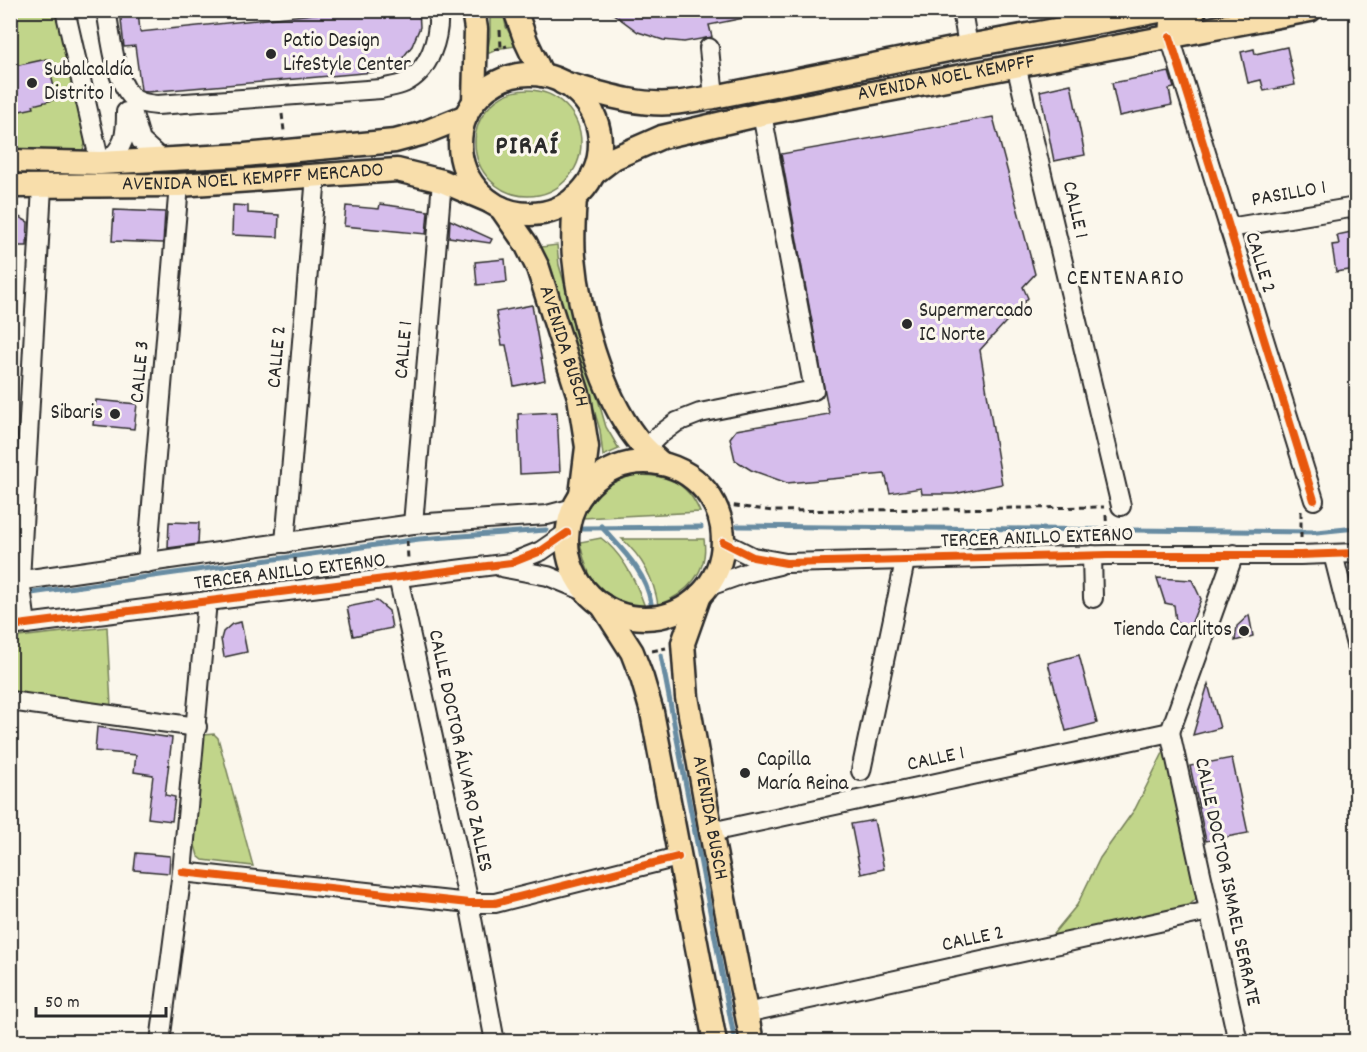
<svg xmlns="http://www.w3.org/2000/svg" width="1367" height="1052" viewBox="0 0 1367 1052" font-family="Dekko,sans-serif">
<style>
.green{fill:#c1d58a;stroke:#76805a;stroke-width:1.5}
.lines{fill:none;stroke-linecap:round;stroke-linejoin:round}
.stream{stroke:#688ca2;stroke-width:5}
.building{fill:#d6bdec;stroke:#2b2b2b;stroke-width:1.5}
.minor-casing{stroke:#2b2b2b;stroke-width:22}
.major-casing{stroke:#2b2b2b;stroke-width:27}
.path{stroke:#2b2b2b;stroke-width:3;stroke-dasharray:6 4.5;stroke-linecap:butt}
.minor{stroke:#fbf7ec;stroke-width:18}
.major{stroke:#f8deab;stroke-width:22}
.cycleway-casing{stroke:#fbf7ec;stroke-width:11}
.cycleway{stroke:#e8590c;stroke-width:8}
.poi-dot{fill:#2b2b2b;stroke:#fbf7ec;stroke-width:2}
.labels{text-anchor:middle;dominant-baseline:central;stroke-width:6;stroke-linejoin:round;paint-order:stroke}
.poi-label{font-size:21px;fill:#2b2b2b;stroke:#fbf7ec;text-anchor:start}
.street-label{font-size:21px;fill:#2b2b2b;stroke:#fbf7ec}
.neighbourhood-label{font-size:22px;letter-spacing:1.5px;fill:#2b2b2b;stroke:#fbf7ec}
.district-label{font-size:27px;font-weight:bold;letter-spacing:1.5px;fill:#2b2b2b;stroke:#fbf7ec}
</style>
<rect width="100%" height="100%" fill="#fbf7ec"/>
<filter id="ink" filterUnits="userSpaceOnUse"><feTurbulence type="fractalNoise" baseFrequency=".0167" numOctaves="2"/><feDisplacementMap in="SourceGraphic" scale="12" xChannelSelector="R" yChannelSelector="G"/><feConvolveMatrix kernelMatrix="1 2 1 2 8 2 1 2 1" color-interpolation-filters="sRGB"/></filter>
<g filter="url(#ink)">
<g class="green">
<path d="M10,11H56L87,139L82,152L11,153Z"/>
<path d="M490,11H503L506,27L517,46L501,48L487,54L490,36Z"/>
<circle cx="528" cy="143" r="53"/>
<path d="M557,245L559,265L606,427L619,449L603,456L600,430L551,267L541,247Z"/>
<path d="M634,475C666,474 687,481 700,512L583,518C589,491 609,482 634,475Z"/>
<path d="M601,538C623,554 636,581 645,607C602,606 587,581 580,542Z"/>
<path d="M622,539H704C709,572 687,594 658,605C654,579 642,557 622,539Z"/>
<path d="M107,627L111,707L11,694L10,638Z"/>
<path d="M214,734L218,738L253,866L203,860L198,856L194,842L204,735Z"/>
<path d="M1166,747L1199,893L1195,900L1187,907L1049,939L1077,905L1100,858L1135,809Z"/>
</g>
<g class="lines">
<g class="stream">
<path d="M601,526C622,550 645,570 651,603"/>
<path d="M738,526L1317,532L1356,528"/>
<path d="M582,528L701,527"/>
<path d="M10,596L419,539L546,530"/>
<path d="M661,655L735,1042"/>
</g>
</g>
<g class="building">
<path d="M120,10H138L140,32L353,10H419L420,27L412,46L401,60L386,71L147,92L141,90L135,46L124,47Z"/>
<path d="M608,10H748L749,17L709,25L712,37L684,42L663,40L638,32Z"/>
<path d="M1287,47L1295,85L1264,91L1261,80L1248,83L1241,52L1254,49L1255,54Z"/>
<path d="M47,59L57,99L33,105L34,108L10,113V67Z"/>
<path d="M1169,72L1174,88L1169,89L1172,105L1119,116L1112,83Z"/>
<path d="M1071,84L1085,155L1054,161L1040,91Z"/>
<path d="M993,117L1035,274L1023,287L1028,298L980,350L1002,484L954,494H922L921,488L890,493L885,474L787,483L751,470L735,460L730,438L736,430L829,414L781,154Z"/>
<path d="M380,204L428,211L426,234L344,226L346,206L379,209Z"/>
<path d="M233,205L248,206V213L279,215L278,237L232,235Z"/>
<path d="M114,210L165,212L163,243L112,241Z"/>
<path d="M10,217H19L28,222L27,246H10Z"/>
<path d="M450,220L492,239L490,243L449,237Z"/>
<path d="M1356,231V269L1336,272L1332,245L1339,244L1337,235Z"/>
<path d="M505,259L507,282L477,285L475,262Z"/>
<path d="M532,305L545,380L514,386L506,345H502L496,312Z"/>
<path d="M96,400L137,404L134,429L93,425Z"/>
<path d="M557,412L560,472L520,474L518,414Z"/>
<path d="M169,522L199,523L198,544L168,548Z"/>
<path d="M1157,578L1192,580L1201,599L1190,627L1176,622L1174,605L1165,603Z"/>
<path d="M377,601L389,611L392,628L353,636L347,607Z"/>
<path d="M1249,615L1253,636L1235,641L1237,626Z"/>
<path d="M241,622L247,652L224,657L221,639L223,632L232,624Z"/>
<path d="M1079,655L1097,723L1066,731L1048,663Z"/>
<path d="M1208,684L1220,728L1193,735Z"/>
<path d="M97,727L172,738L165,795L175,797L172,821L148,818L153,775L134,772L136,755L95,751Z"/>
<path d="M1232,758L1248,833L1206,841L1190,766Z"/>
<path d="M874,820L884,869L861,874L851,824Z"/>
<path d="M136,853L170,856L169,873L134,870Z"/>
</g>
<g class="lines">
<defs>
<g id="minor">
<path d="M65,10L100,163"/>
<path d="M106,10C111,35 114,78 131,96C138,103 147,104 157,105L381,89C388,87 398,86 404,83C430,71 440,37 438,10"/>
<path d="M962,10L968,46"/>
<path d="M1170,37L1314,500"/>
<path d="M709,48L714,97"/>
<path d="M1016,65L1121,506"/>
<path d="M132,111L141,141L161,159"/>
<path d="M107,162C125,145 126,137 126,112"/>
<path d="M1229,228L1356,207"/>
<path d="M645,449L658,436L677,422L700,413L814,390L762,114"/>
<path d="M413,524L442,181"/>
<path d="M723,542L753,557L786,563L1108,555H1300L1356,553"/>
<path d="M285,543L316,176"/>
<path d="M1333,554L1356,645"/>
<path d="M1092,555L1093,598"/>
<path d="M147,563L179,185"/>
<path d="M501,567L548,576L587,592"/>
<path d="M398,577L469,903L495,1042"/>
<path d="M10,582L413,524L547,515L574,508"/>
<path d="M707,587L746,573L779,565"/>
<path d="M26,624L20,580L42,187"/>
<path d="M10,626L511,563L541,551L567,533"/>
<path d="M10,701L197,727"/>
<path d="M1170,732L1238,1042"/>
<path d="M1170,732L1234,554"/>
<path d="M861,771L905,561"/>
<path d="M711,832L1170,732"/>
<path d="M182,872L469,903H495L678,857"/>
<path d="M746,1013L1209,911"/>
<path d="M160,1042L182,872L207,601"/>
</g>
<g id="major">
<path d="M473,10L476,29L474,101"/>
<path d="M515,10L526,41L542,75"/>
<path d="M1170,37L1171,22L1178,14L1195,10"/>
<circle cx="530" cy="144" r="70"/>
<path d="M563,83C598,92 635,106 672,103C686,102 700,99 714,97L968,46L1165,10"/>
<path d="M10,161L100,163L245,155L395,141L421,134L466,116"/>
<path id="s1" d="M593,174L614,158L662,137L762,114L1310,10"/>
<path id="s2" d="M10,186L179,185L397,170L442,181L489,201"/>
<path d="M575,197C574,217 572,237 574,257C579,313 601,393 636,438C643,448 653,456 662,464"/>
<path id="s3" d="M501,208L526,244L538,268L579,397L587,447L581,495"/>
<circle cx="645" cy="540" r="78"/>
<path id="s4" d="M700,595L683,643L687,697L711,832L752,1042"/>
<path d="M602,605L632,652L642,678L652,712L715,1042"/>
</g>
</defs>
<use href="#minor" class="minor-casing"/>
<use href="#major" class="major-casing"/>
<g class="path">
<path d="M500,30L501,47"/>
<path d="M494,50L507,46"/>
<path d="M282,114L284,131"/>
<path d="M713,503L773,511L1104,507"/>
<path d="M1106,515L1107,538"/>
<path d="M1301,538V509"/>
<path d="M407,541L408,559"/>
<path d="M295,558L296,573"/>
<path d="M652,651L666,648"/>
</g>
<use href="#minor" class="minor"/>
<use href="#major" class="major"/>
<defs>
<g id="cycleway">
<path d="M1170,37L1314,500"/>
<path d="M723,542L753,557L786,563L1108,555H1300L1356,553"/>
<path d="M10,626L511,563L541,551L567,533"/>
<path d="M182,872L469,903H495L678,857"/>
</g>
</defs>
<use href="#cycleway" class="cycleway-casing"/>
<use href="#cycleway" class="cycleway"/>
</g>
</g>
<g class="poi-dot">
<circle cx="271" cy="54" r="6"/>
<circle cx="32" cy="83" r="6"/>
<circle cx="907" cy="324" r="6"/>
<circle cx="115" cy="414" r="6"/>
<circle cx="1244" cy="631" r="6"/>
<circle cx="745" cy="773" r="6"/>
</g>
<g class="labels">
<g class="poi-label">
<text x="283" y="42">Patio Design<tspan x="283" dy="24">LifeStyle Center</tspan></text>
<text x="44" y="71">Subalcaldía<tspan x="44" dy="24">Distrito 1</tspan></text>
<text x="919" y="312">Supermercado<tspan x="919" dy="24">IC Norte</tspan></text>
<text x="103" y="414" text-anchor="end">Sibaris</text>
<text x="1232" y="631" text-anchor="end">Tienda Carlitos</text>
<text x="757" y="761">Capilla<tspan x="757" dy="24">María Reina</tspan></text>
</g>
<g class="street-label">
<text stroke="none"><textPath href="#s1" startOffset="369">AVENIDA NOEL KEMPFF</textPath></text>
<text stroke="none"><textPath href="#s2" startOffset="243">AVENIDA NOEL KEMPFF MERCADO</textPath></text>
<text transform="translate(1289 195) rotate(-10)">PASILLO 1</text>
<text transform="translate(1074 210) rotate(77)">CALLE 1</text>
<text transform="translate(1259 263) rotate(73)">CALLE 2</text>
<text stroke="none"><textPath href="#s3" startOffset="153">AVENIDA BUSCH</textPath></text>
<text transform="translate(405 350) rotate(-85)">CALLE 1</text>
<text transform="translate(278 357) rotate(-85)">CALLE 2</text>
<text transform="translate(141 372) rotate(-85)">CALLE 3</text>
<text transform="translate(1037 539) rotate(-2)">TERCER ANILLO EXTERNO</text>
<text transform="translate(290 573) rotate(-7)">TERCER ANILLO EXTERNO</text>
<text transform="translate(459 751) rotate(78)">CALLE DOCTOR ÁLVARO ZALLES</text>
<text transform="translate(936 760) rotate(-12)">CALLE 1</text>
<text stroke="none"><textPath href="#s4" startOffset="228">AVENIDA BUSCH</textPath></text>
<text transform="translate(1226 882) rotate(78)">CALLE DOCTOR ISMAEL SERRATE</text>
<text transform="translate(973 940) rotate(-12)">CALLE 2</text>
</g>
<g class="neighbourhood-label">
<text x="1126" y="279">CENTENARIO</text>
</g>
<g class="district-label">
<text x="527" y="147">PIRAÍ</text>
</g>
</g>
<rect width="1367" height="1052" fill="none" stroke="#fbf7ec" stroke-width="36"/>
<rect x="18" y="18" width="1331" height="1016" fill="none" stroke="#2b2b2b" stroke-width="2" filter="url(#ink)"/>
<path d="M36 1007v9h130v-9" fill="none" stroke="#2b2b2b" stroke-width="3"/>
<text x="45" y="1007" font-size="18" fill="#2b2b2b" stroke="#fbf7ec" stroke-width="4.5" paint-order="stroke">50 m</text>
</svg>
